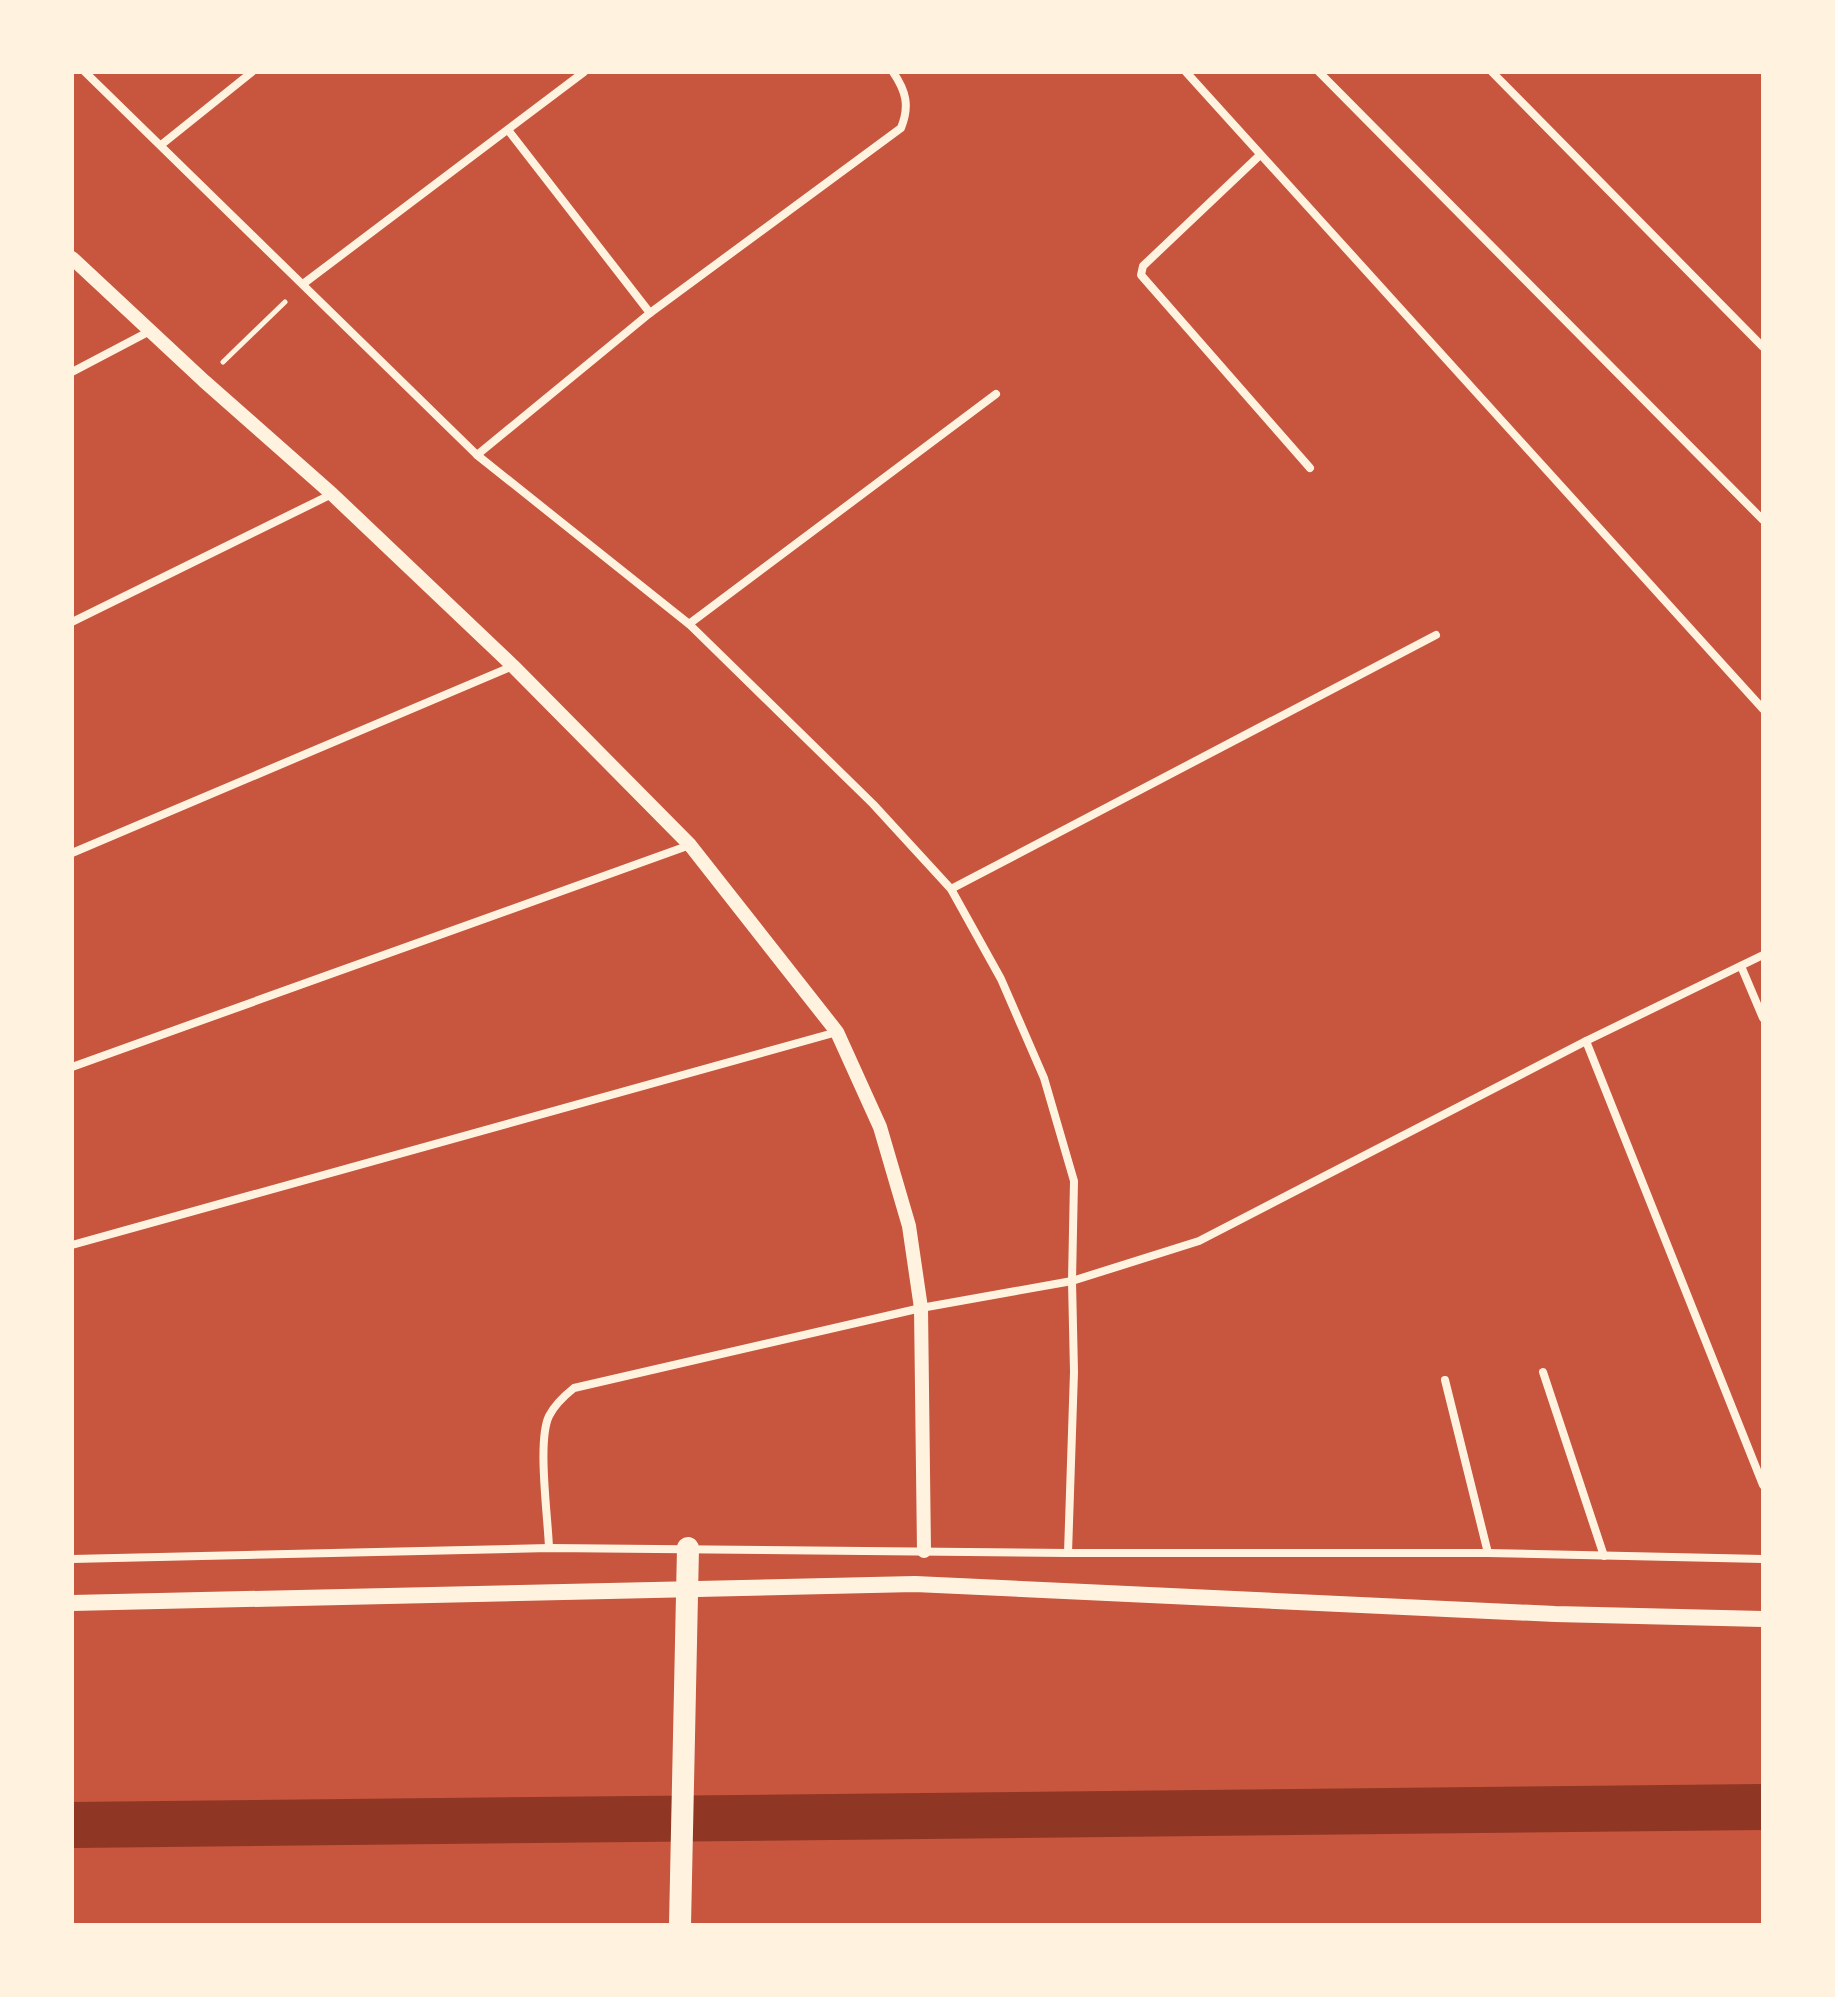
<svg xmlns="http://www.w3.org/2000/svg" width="1835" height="1997" viewBox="0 0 1835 1997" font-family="'Nunito Sans',sans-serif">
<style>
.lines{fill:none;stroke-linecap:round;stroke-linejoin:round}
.canal{stroke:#8f3625;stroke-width:46}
.path{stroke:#fff3e0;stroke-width:5}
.minor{stroke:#fff3e0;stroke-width:8}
.tertiary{stroke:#fff3e0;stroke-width:14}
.secondary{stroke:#fff3e0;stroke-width:16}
.trunk{stroke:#fff3e0;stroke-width:22}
</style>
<rect width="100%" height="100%" fill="#c8553d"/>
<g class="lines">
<path class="canal" d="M72,1825L1763,1807"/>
<path class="path" d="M223,362L285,302"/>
<g class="minor">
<path d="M85,72L477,455L689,624L873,804L951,889L1001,979L1044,1078L1074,1181L1072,1281L1074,1372L1068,1553"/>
<path d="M1186,72L1763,709"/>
<path d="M1319,72L1763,520"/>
<path d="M1492,72L1763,347"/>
<path d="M508,130L650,313"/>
<path d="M161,145L252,72"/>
<path d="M1260,155L1143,266L1141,275L1310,468"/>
<path d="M303,284L584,72"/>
<path d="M72,372L150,331"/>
<path d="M477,455L650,313L901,128C910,106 906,91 893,72"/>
<path d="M72,622L332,494"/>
<path d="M689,624L996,394"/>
<path d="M72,853L513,666"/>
<path d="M951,889L1436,635"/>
<path d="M1741,966L1763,1018"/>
<path d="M1586,1041L1763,1485"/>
<path d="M72,1067L690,845"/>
<path d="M72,1245L837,1032"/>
<path d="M1543,1372L1604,1556"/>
<path d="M1445,1380L1488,1553"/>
<path d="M549,1548C548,1517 537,1441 549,1416C555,1404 564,1396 574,1388L921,1308L1072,1281L1199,1241L1586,1041L1763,955"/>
<path d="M72,1559L549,1548L1068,1553H1488L1763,1559"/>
</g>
<path class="tertiary" d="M72,258L204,381L332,494L513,666L690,845L837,1032L880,1127L909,1226L921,1308L924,1551"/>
<path class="secondary" d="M72,1603L915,1584L1555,1614L1763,1619"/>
<path class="trunk" d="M680,1925L688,1548"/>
</g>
<rect width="1835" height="1997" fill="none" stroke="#fff3e0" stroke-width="148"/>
</svg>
